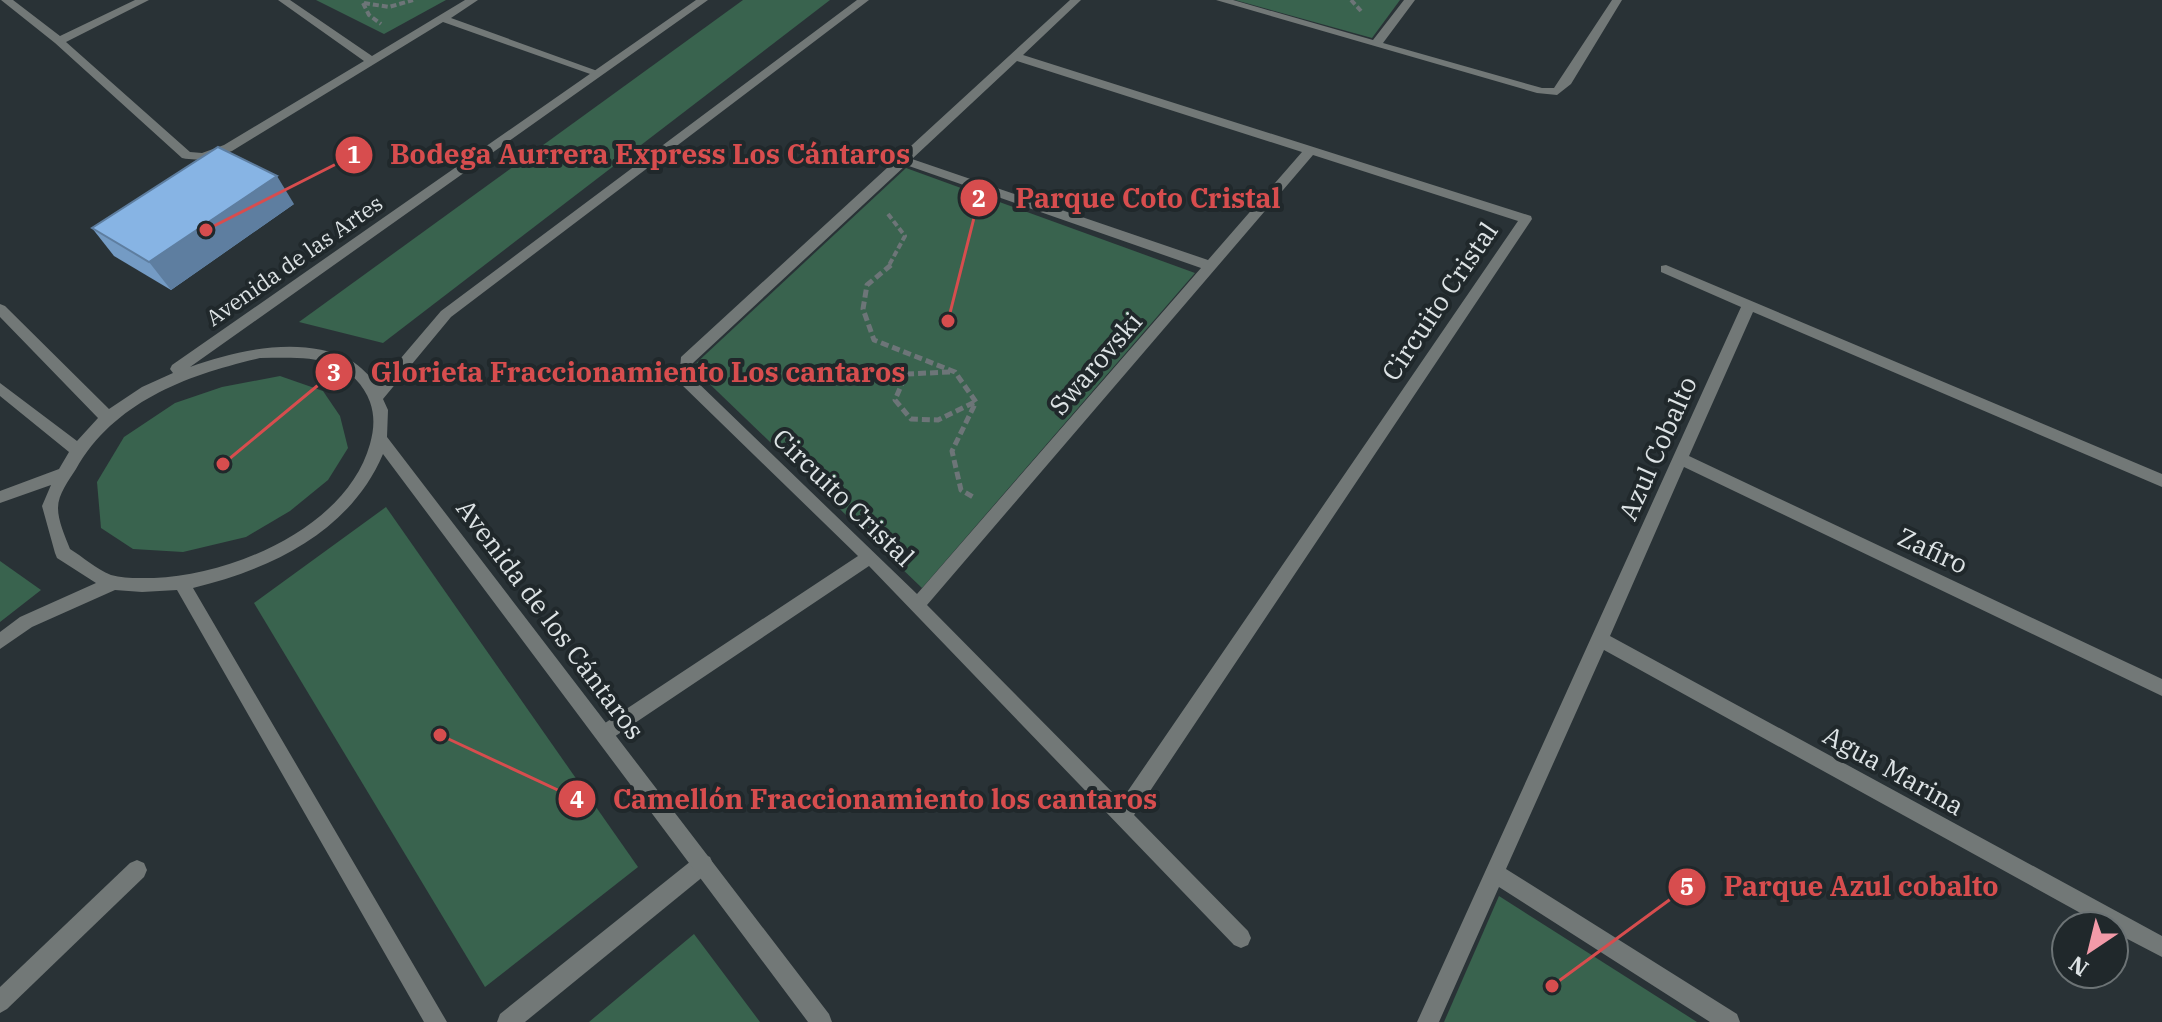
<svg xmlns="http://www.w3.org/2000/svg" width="2162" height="1022" viewBox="0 0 2162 1022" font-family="'IBM Plex Serif',serif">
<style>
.green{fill:#39634e}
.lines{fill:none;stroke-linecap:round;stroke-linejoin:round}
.path-far1{stroke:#6d7578;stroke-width:4;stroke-dasharray:6 3;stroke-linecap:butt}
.path{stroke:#6d7578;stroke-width:5;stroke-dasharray:8 4;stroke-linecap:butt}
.minor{fill:#727877;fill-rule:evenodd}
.tertiary{fill:#727877;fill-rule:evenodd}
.wall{fill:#749bc4}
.shaded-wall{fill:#5e7ea0}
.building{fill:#87b4e4;stroke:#5e7ea0;stroke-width:2}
.labels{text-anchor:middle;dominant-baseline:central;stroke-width:8;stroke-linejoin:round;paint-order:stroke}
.far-street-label{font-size:22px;fill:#dde3e5;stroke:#20282b}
.street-label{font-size:26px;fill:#dde3e5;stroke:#20282b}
.leader{fill:none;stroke:#d74d4e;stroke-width:3}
.callout-dot{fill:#d74d4e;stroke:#20282b;stroke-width:3}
.mark-label{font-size:24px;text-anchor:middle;font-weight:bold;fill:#fff}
.callout-label{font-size:28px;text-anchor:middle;font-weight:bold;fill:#d74d4e;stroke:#20282b;stroke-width:8;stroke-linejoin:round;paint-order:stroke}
</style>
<rect width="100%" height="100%" fill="#293236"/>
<g class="green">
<path d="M316,0H446L384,34Z"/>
<path d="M743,0H830L383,343L299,322Z"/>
<path d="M1235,0H1400L1372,38Z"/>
<path d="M906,168L1195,273L922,588L692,367Z"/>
<path d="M280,376L323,391L340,416L348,448L328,480L290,511L246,537L183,552L133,549L101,528L97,482L124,437L175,403L222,387Z"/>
<path d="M386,507L638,867L485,987L254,603Z"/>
<path d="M0,561L41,590L0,622Z"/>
<path d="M1499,896L1697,1022H1444Z"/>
<path d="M694,934L760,1022H589Z"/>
</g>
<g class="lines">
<g class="path-far1">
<path d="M1351,0L1361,11"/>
<path d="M363,3L369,15L381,24"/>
<path d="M364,3L389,7L413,0"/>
<path d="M888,214L905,236L888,267"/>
</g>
<g class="path">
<path d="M891,265L867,285L863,309L874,340L955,372L976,402L952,451L961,490L973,497"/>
<path d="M950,372L906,374L895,400L911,419L938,420L975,402"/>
</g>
<g class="minor">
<path d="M1,0H13L60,36L135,0H149L66,42L190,152L202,153L224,145L364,61L278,0H290L372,56L465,0H478L451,18L603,73L593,75L443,22L232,151C214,157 201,162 182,158L55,43Z"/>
<path d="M1070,0H1081L1023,55L1531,216L1532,219L1134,815L1248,931L1251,938L1248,945L1241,948L1234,945L869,566L611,739L605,741L599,739L596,733L599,727L858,556L681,384L679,380L681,357ZM1017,61L1302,152L1208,260L912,159ZM1313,155L1518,221L1121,801L927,605ZM906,165L1201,268L917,594L693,378V363Z"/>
<path d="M1216,0H1233L1373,40L1404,0H1415L1383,43L1542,88H1554L1612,0H1622L1571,84L1557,95L1537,93Z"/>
<path d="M1666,265L2162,474V487L1753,312L1689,456L2162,679V696L1684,467L1610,636L2162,936V957L2114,932V926H2104L1604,650L1506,869L1737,1014L1740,1022H1710L1499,887L1439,1022H1417L1741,307L1661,272V266Z"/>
<path d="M703,854L710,857L713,864L710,871L525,1022H497L500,1014L696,857Z"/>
<path d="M137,860L144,863L147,870L144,877L7,1009L0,1013V987L130,863Z"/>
</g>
<path class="tertiary" d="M696,0H708L190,367C238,350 302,335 350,360C361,366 369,376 378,385L441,311L857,0H869L451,317L383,399L388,410L387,437L829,1014L832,1022H808L383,454C350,532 271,569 193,588L447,1022H424L177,590L142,592L115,590L32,627L0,649V632L20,617L96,583L57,558L55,553L42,506L51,485L0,503V491L59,469L69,452L0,396V383L77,441L98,418L0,317V304L5,306L109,409L142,387L173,373L170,369L172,365ZM260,358C284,358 310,356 333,364C350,371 364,385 370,402C375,416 374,430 370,444C347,527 233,575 154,578C141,578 124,579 111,575C96,569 83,557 70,549C65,536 58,521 58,508C58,494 69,480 76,469C115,401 187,375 260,358Z"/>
</g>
<path class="wall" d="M294,204L171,290L114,256L92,228Z"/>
<path class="shaded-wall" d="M277,176L294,204L171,290L149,262Z"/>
<path class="building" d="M218,147L277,176L149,262L92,228Z"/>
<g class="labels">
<g class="far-street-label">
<text transform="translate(294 260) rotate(-35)">Avenida de las Artes</text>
</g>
<g class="street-label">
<text transform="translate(1439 301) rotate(-56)">Circuito Cristal</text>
<text transform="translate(1095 363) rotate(-49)">Swarovski</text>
<text transform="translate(1657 448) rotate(-66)">Azul Cobalto</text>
<text transform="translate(844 497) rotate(44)">Circuito Cristal</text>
<text transform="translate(1933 550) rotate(25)">Zafiro</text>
<text transform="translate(551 619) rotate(53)">Avenida de los Cántaros</text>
<text transform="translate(1894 770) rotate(29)">Agua Marina</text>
</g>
</g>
<path class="leader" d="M206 230L354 155M948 321L979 198M223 464L334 372M440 735L577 799M1552 986L1687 887"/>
<g class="callout-dot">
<circle cx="206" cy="230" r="8"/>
<circle cx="948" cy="321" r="8"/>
<circle cx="223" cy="464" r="8"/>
<circle cx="440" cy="735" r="8"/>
<circle cx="1552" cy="986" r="8"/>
<circle cx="354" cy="155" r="20"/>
<circle cx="979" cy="198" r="20"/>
<circle cx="334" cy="372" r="20"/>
<circle cx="577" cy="799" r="20"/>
<circle cx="1687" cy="887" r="20"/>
</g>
<g class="mark-label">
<text x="354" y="163">1</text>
<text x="979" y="207">2</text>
<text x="334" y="381">3</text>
<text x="577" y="808">4</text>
<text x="1687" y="895">5</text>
</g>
<g class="callout-label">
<text x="650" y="164">Bodega Aurrera Express Los Cántaros</text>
<text x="1148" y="208">Parque Coto Cristal</text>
<text x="638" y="382">Glorieta Fraccionamiento Los cantaros</text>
<text x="885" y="809">Camellón Fraccionamiento los cantaros</text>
<text x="1861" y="896">Parque Azul cobalto</text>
</g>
<g transform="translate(2090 950) rotate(215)"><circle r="38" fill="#20282b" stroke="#6c7375" stroke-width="2"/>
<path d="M0-6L14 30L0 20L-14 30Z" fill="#f39aa8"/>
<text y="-12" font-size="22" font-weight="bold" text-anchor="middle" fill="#dde3e5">N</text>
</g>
</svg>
